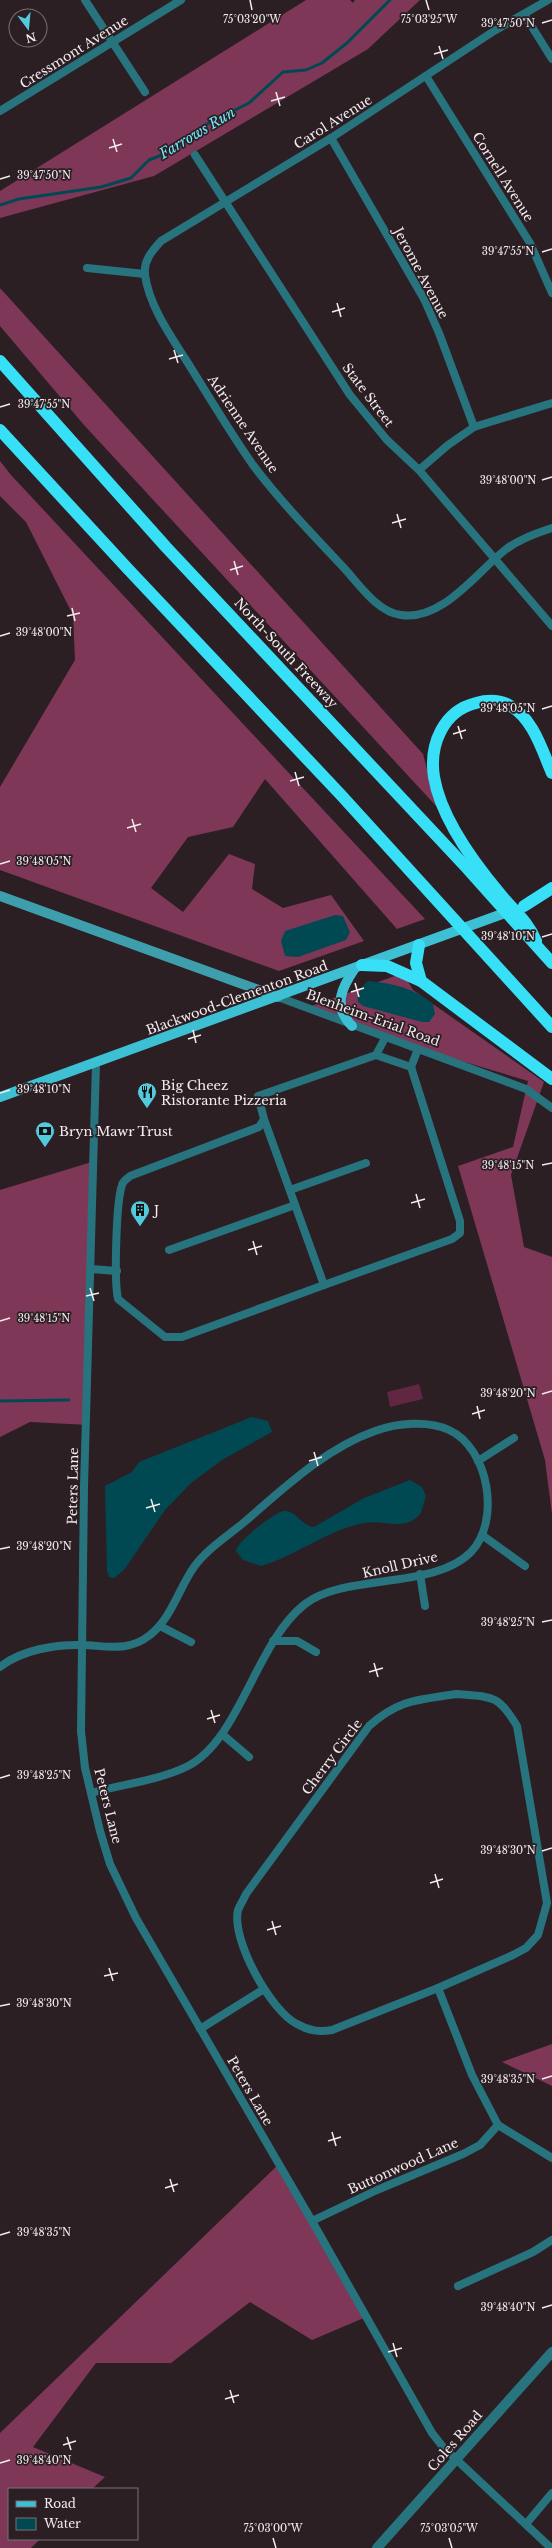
<svg xmlns="http://www.w3.org/2000/svg" width="552" height="2548" viewBox="0 0 552 2548" font-family="'Libre Baskerville',serif">
<style>
.green{fill:#612642}
.forest{fill:#7f3758}
.water{fill:#004952}
.lines{fill:none;stroke-linecap:round;stroke-linejoin:round}
.stream{stroke:#004952;stroke-width:3}
.minor{stroke:#27747f;stroke-width:8}
.tertiary{stroke:#27747f;stroke-width:10}
.secondary{stroke:#3e9eac;stroke-width:10}
.primary{stroke:#3dc0d3;stroke-width:10}
.motorway{stroke:#37e0f6;stroke-width:12}
.ticks{fill:none;stroke:#f3ebee;stroke-width:1.5}
.labels{text-anchor:middle;dominant-baseline:central;stroke-width:3.5;stroke-linejoin:round;paint-order:stroke}
.street-label{font-size:13px;fill:#f3ebee;stroke:#2b1f24}
.poi-label{font-size:13px;fill:#f3ebee;stroke:#2b1f24;text-anchor:start}
.water-label{font-size:14px;font-style:italic;fill:#71e8fa;stroke:#2b1f24}
.ticks-label{font-size:10px;text-anchor:middle;fill:#f3ebee;stroke:#2b1f24;stroke-width:3.5;stroke-linejoin:round;paint-order:stroke}
</style>
<rect width="100%" height="100%" fill="#2b1f24"/>
<path class="green" d="M419,1384L423,1399L390,1407L387,1392Z"/>
<g class="forest">
<path d="M306,0H350L353,3L355,0H420L368,49L154,176L0,218V191Z"/>
<path d="M0,288L423,754L437,807L84,425L0,326Z"/>
<path d="M0,461L11,475L425,919L397,929L265,779L233,827L188,837L151,888L183,912L229,854L255,864L252,889L283,908L331,895L364,941L279,971L0,870V787L75,660L73,615L26,522L0,496Z"/>
<path d="M403,973L413,990L544,1082L511,1175L524,1247L552,1257V1514L545,1460L458,1166L513,1147L528,1081L438,1054L306,1008Z"/>
<path d="M95,1161L89,1425L30,1422L0,1437V1190Z"/>
<path d="M552,2044V2086L502,2062Z"/>
<path d="M281,2162L366,2317L312,2340L250,2302L171,2363H96L33,2447L105,2477L92,2489H9V2539H40L31,2548H0V2433Z"/>
</g>
<g class="water">
<path d="M335,915L343,916L350,932L346,940L298,957L285,956L281,941L285,931Z"/>
<path d="M368,981C392,983 414,988 433,1004L435,1014L429,1022H422L363,1006L358,1002C356,994 362,986 368,981Z"/>
<path d="M252,1417L268,1421L272,1432L222,1460L191,1483L165,1510L124,1570L114,1578L109,1577L107,1571L105,1486L132,1472L139,1462Z"/>
<path d="M410,1480L422,1487L426,1496L421,1513C404,1533 385,1519 364,1523C327,1530 296,1556 261,1566L243,1560L236,1551C236,1543 276,1510 285,1511C296,1511 302,1526 314,1527L364,1498Z"/>
</g>
<g class="lines">
<g class="stream">
<path d="M0,205L19,199L101,187L131,178L149,160L172,151L203,126L249,103L283,72L306,70L322,63L347,43L390,0"/>
<path d="M0,1401L69,1400"/>
</g>
<g class="minor">
<path d="M85,0L145,92"/>
<path d="M548,0L494,31L331,138L161,241C152,251 143,261 145,275C149,305 170,335 186,360C208,395 229,431 253,465C280,501 313,535 344,568C359,584 377,612 401,615C442,621 475,574 505,550C519,539 535,534 552,528"/>
<path d="M524,14L552,59"/>
<path d="M426,76L530,243L552,293"/>
<path d="M0,111L181,0"/>
<path d="M331,138L424,299L439,333L474,427"/>
<path d="M195,155L350,395L387,440L419,470L552,626"/>
<path d="M87,268L145,274"/>
<path d="M419,470L448,445L474,427L552,403"/>
<path d="M278,997L526,1089L552,1108"/>
<path d="M96,1064L84,1487L81,1731L85,1768L100,1831L110,1864L136,1918L312,2221L432,2433L443,2447L551,2548"/>
<path d="M411,1067L418,1049"/>
<path d="M264,1119L324,1285L182,1337H165L118,1299C114,1281 116,1203 122,1185C123,1181 127,1179 130,1176L259,1127L264,1119L258,1096L376,1055L385,1038"/>
<path d="M290,1190L366,1163"/>
<path d="M169,1250L295,1205"/>
<path d="M91,1269L117,1271"/>
<path d="M324,1285L452,1239L460,1233V1221L411,1067L376,1055"/>
<path d="M478,1461L514,1438"/>
<path d="M482,1535L525,1566"/>
<path d="M420,1574L425,1606"/>
<path d="M160,1626L191,1642"/>
<path d="M273,1641H297L316,1652"/>
<path d="M0,1667C21,1650 56,1644 83,1645C107,1646 129,1652 150,1635C171,1619 179,1588 194,1567C206,1550 226,1537 242,1524C282,1490 324,1449 375,1431C397,1423 428,1420 449,1430C489,1448 501,1521 471,1552C434,1590 344,1573 305,1604C255,1643 240,1741 186,1767C159,1780 120,1785 91,1793"/>
<path d="M456,1694C492,1697 498,1694 517,1726L547,1903L538,1935L526,1948L513,1955L438,1988L332,2030C319,2032 309,2031 297,2024C271,2011 231,1940 238,1910C240,1905 244,1899 246,1894L369,1726C399,1699 418,1700 456,1694Z"/>
<path d="M222,1734L249,1757"/>
<path d="M438,1988L472,2075L498,2125L552,2158"/>
<path d="M200,2029L264,1989"/>
<path d="M312,2221L377,2190L463,2154L480,2145L498,2125"/>
<path d="M458,2286L533,2252L552,2240"/>
<path d="M526,2524L552,2493"/>
</g>
<path class="tertiary" d="M377,2548L552,2352"/>
<path class="secondary" d="M0,896L278,997"/>
<g class="primary">
<path d="M352,1026C332,1006 342,987 355,968"/>
<path d="M0,1097L513,910"/>
</g>
<g class="motorway">
<path d="M0,361L166,547L465,866L552,963"/>
<path d="M0,430L128,569L341,795L552,1027"/>
<path d="M524,906L552,888"/>
<path d="M536,941C528,921 514,911 501,895C474,863 441,819 434,777C429,745 443,711 476,703C487,700 499,700 509,705C533,718 542,750 552,773"/>
<path d="M419,945L416,963L421,981L552,1079"/>
<path d="M362,965L387,966L421,981"/>
</g>
</g>
<path class="ticks" d="M250,0L252,10M426,0L429,10M542,23L552,20M439,46L443,59M434,54L448,50M276,92L280,106M271,101L285,97M113,139L117,152M109,148L122,144M0,179L10,176M542,252L552,249M337,303L341,317M332,312L345,308M174,350L178,363M169,359L183,355M0,407L10,404M542,480L552,477M397,514L401,528M392,523L406,519M234,561L238,575M230,570L243,566M72,608L75,621M67,616L80,613M0,636L10,633M542,709L552,706M458,726L462,739M453,734L466,730M295,772L299,786M290,781L304,777M132,819L136,832M127,828L141,824M0,864L10,861M542,937L552,934M355,983L359,997M351,992L364,988M193,1030L196,1043M188,1039L201,1035M0,1093L10,1090M542,1165L552,1163M416,1194L420,1208M411,1203L425,1199M253,1241L257,1255M248,1250L262,1246M90,1288L94,1301M86,1296L99,1293M0,1321L10,1318M542,1394L552,1391M477,1406L480,1419M472,1414L485,1410M314,1452L318,1466M309,1461L322,1457M151,1499L155,1512M146,1508L160,1504M0,1549L10,1547M542,1622L552,1620M374,1663L378,1677M369,1672L383,1668M211,1710L215,1723M207,1719L220,1715M0,1778L10,1775M542,1851L552,1848M435,1874L439,1888M430,1883L443,1879M272,1921L276,1935M267,1930L281,1926M109,1968L113,1981M104,1976L118,1973M0,2006L10,2004M542,2079L552,2076M332,2132L336,2146M328,2141L341,2137M170,2179L174,2192M165,2188L178,2184M0,2235L10,2232M542,2308L552,2305M393,2343L397,2357M388,2352L402,2348M230,2390L234,2403M225,2399L239,2395M67,2437L71,2450M63,2445L76,2441M0,2463L10,2460M273,2538L276,2548M449,2538L452,2548"/>
<defs>
<symbol id="restaurant-pin" viewBox="-11 -11 22 30"><path d="M0 17L-7.5 6A9.5 9.5 0 1 1 7.5 6Z" fill="#53cadc" stroke="#2b1f24"/><path d="M-5-6h1v4h1v-4h1v4h1v-4h1v5L-1.5 .5V6h-2V.5L-5-1ZM5-6V6H3V1.5H1.5Q1.5-4 5-6Z" fill="#111"/></symbol>
<symbol id="bank-pin" viewBox="-11 -11 22 30"><path d="M0 17L-7.5 6A9.5 9.5 0 1 1 7.5 6Z" fill="#53cadc" stroke="#2b1f24"/><path d="M-6-4H6V4H-6ZM0-2.3a2.3 2.3 0 1 0 0 4.6a2.3 2.3 0 1 0 0-4.6Z" fill="#111"/></symbol>
<symbol id="building-pin" viewBox="-11 -11 22 30"><path d="M0 17L-7.5 6A9.5 9.5 0 1 1 7.5 6Z" fill="#53cadc" stroke="#2b1f24"/><path d="M-4-6H4V6H1V3H-1V6H-4ZM-2.5-4.3h1.7v1.8h-1.7ZM.8-4.3h1.7v1.8H.8ZM-2.5-1h1.7V.8h-1.7ZM.8-1h1.7V.8H.8Z" fill="#111"/></symbol>
</defs>
<g fill-rule="evenodd">
<use href="#restaurant-pin" x="136" y="1081" width="22" height="30"/>
<use href="#bank-pin" x="34" y="1120" width="22" height="30"/>
<use href="#building-pin" x="129" y="1199" width="22" height="30"/>
</g>
<g class="labels">
<g class="street-label">
<text transform="translate(74 52) rotate(-32)">Cressmont Avenue</text>
<text transform="translate(333 122) rotate(-32)">Carol Avenue</text>
<text transform="translate(503 177) rotate(58)">Cornell Avenue</text>
<text transform="translate(421 273) rotate(62)">Jerome Avenue</text>
<text transform="translate(368 395) rotate(53)">State Street</text>
<text transform="translate(243 424) rotate(56)">Adrienne Avenue</text>
<text transform="translate(286 653) rotate(47)">North-South Freeway</text>
<text transform="translate(237 998) rotate(-20)">Blackwood-Clementon Road</text>
<text transform="translate(373 1018) rotate(20)">Blenheim-Erial Road</text>
<text transform="translate(73 1486) rotate(-89)">Peters Lane</text>
<text transform="translate(400 1565) rotate(-13)">Knoll Drive</text>
<text transform="translate(332 1757) rotate(-53)">Cherry Circle</text>
<text transform="translate(108 1806) rotate(76)">Peters Lane</text>
<text transform="translate(250 2091) rotate(60)">Peters Lane</text>
<text transform="translate(403 2166) rotate(-24)">Buttonwood Lane</text>
<text transform="translate(455 2441) rotate(-49)">Coles Road</text>
</g>
<g class="poi-label">
<text x="161" y="1085">Big Cheez<tspan x="161" dy="15">Ristorante Pizzeria</tspan></text>
<text x="59" y="1131">Bryn Mawr Trust</text>
<text x="154" y="1210">J</text>
</g>
<g class="water-label">
<text transform="translate(197 133) rotate(-31)">Farrows Run</text>
</g>
</g>
<g class="ticks-label">
<text x="252" y="23">75°03'20"W</text>
<text x="429" y="23">75°03'25"W</text>
<text x="508" y="27">39°47'50"N</text>
<text x="44" y="179">39°47'50"N</text>
<text x="508" y="255">39°47'55"N</text>
<text x="44" y="408">39°47'55"N</text>
<text x="508" y="484">39°48'00"N</text>
<text x="44" y="636">39°48'00"N</text>
<text x="508" y="712">39°48'05"N</text>
<text x="44" y="865">39°48'05"N</text>
<text x="508" y="940">39°48'10"N</text>
<text x="44" y="1093">39°48'10"N</text>
<text x="508" y="1169">39°48'15"N</text>
<text x="44" y="1322">39°48'15"N</text>
<text x="508" y="1397">39°48'20"N</text>
<text x="44" y="1550">39°48'20"N</text>
<text x="508" y="1626">39°48'25"N</text>
<text x="44" y="1779">39°48'25"N</text>
<text x="508" y="1854">39°48'30"N</text>
<text x="44" y="2007">39°48'30"N</text>
<text x="508" y="2083">39°48'35"N</text>
<text x="44" y="2236">39°48'35"N</text>
<text x="508" y="2311">39°48'40"N</text>
<text x="44" y="2464">39°48'40"N</text>
<text x="273" y="2532">75°03'00"W</text>
<text x="449" y="2532">75°03'05"W</text>
</g>
<rect x="8" y="2488" width="130" height="52" fill="#2b1f24" stroke="#7b7175"/>
<rect x="16" y="2501" width="20" height="6" fill="#3dc0d3" stroke="#7b7175"/>
<text x="44" y="2508" font-size="12" fill="#f3ebee">Road</text>
<rect x="16" y="2518" width="20" height="12" fill="#004952" stroke="#7b7175"/>
<text x="44" y="2528" font-size="12" fill="#f3ebee">Water</text>
<g transform="translate(28 28) rotate(164)"><circle r="19" fill="#2b1f24" stroke="#7b7175"/>
<path d="M0-3L7 15L0 10L-7 15Z" fill="#53cadc"/>
<text y="-6" font-size="11" font-weight="bold" text-anchor="middle" fill="#f3ebee">N</text>
</g>
</svg>
